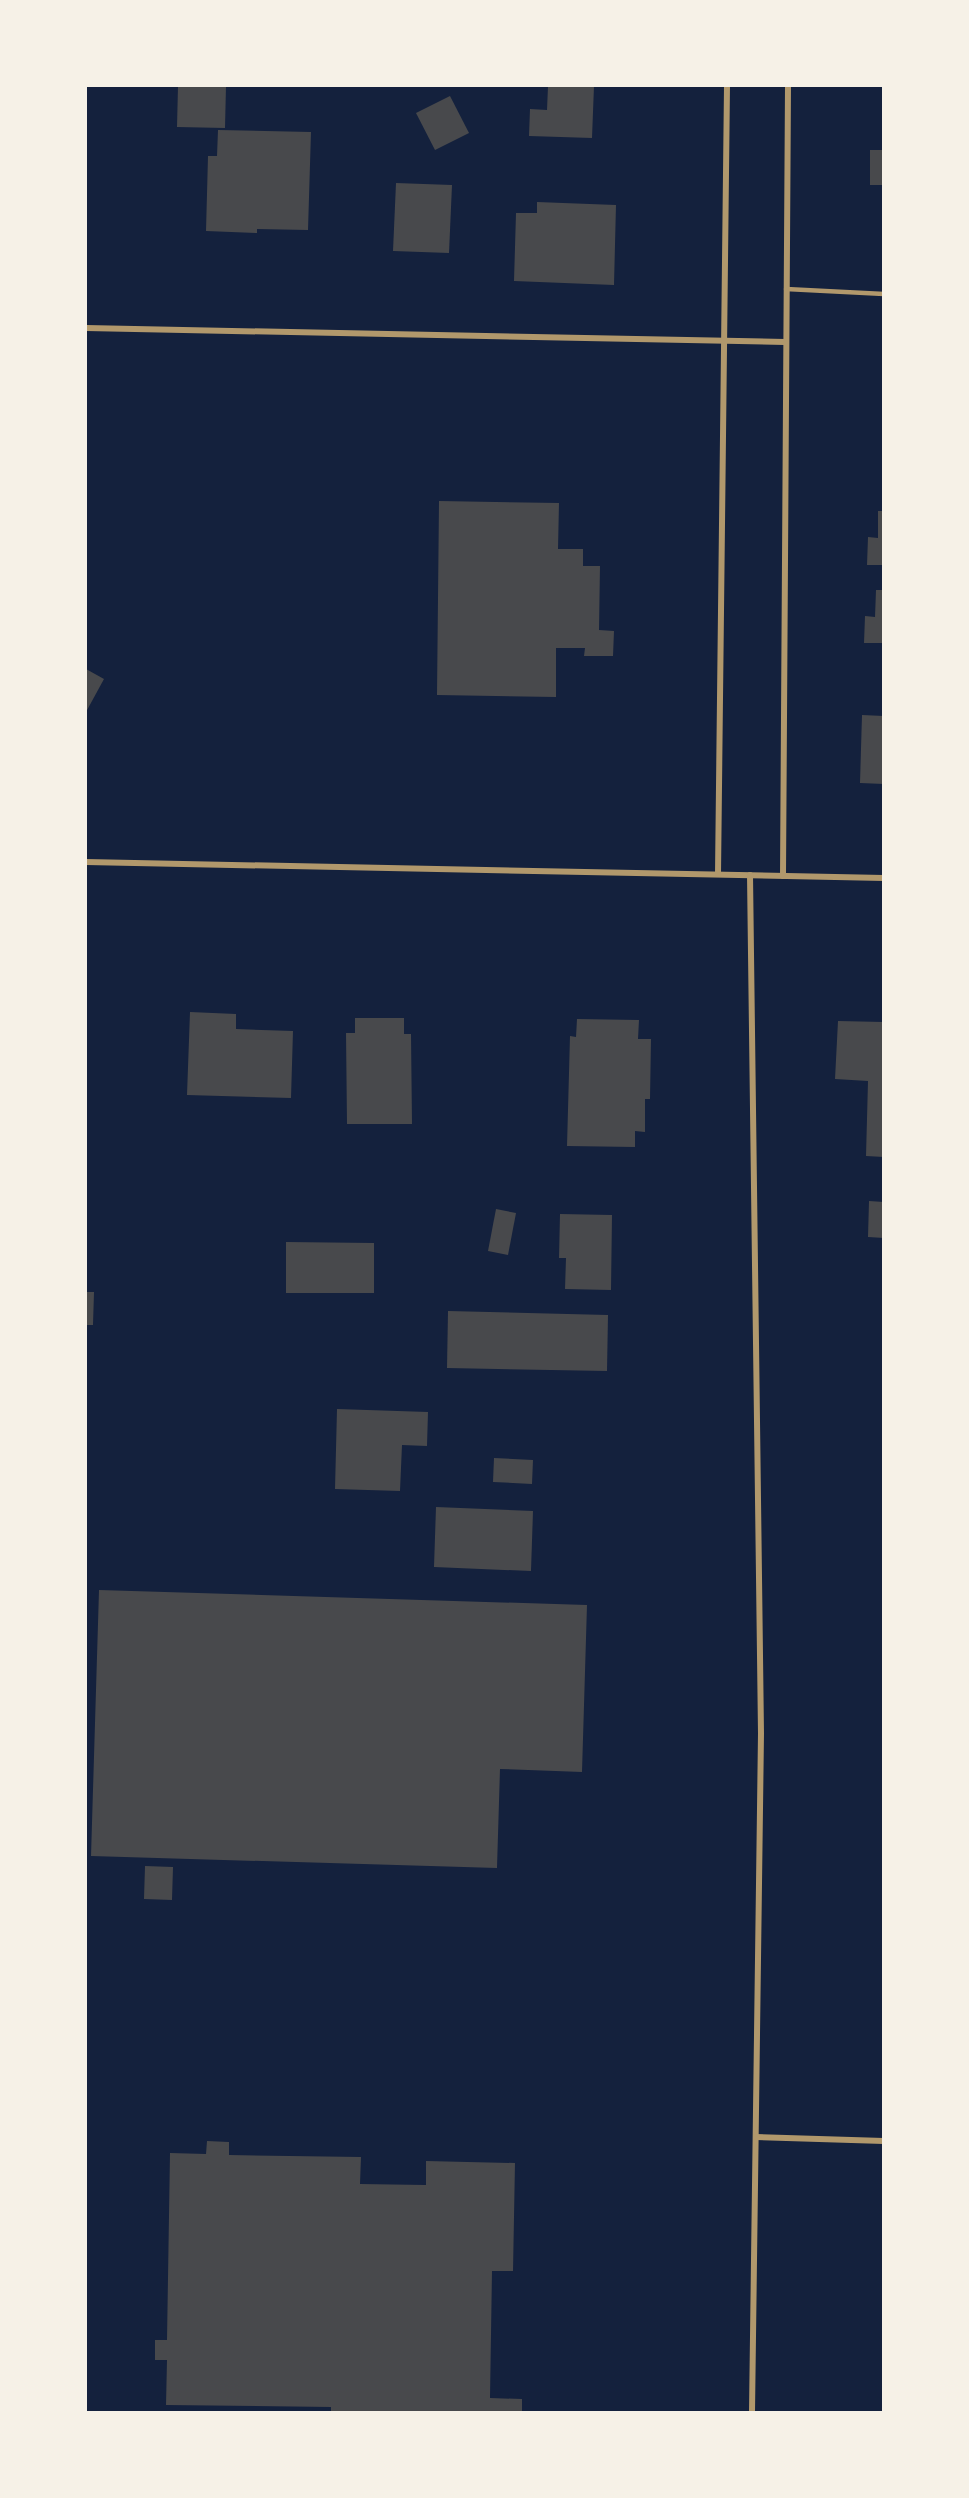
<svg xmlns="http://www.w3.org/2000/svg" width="969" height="2498" viewBox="0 0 969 2498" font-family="Overpass,sans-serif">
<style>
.building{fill:#48494c}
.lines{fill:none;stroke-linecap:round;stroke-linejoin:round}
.service{stroke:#b1986c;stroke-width:4.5}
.minor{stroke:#b1986c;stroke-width:6}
</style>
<rect width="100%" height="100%" fill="#14213d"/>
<g class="building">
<path d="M178,86H226L225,128L177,127Z"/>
<path d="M548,86H594L592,138L529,136L530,109L547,110Z"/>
<path d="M450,96L469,133L435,150L416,113Z"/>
<path d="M218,130L311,132L308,230L257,229V233L206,231L208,156H217Z"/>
<rect x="870" y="150" width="14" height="35"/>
<path d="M396,183L452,185L449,253L393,251Z"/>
<path d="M537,202L616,205L614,285L514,281L516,213H537Z"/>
<path d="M439,501L559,503L558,549H583V566H600L599,630L614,631L613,656H584L585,648H556V697L437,695Z"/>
<path d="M878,511H884V565H867L868,537L878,538Z"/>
<path d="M876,590H884V643H864L865,616L875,617Z"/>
<path d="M86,669L104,679L86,712Z"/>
<path d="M862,715L884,716V784L860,783Z"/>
<path d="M190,1012L236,1014V1029L293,1031L291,1098L187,1095Z"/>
<path d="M355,1018H404V1034H411L412,1124H347L346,1033H355Z"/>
<path d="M577,1019L639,1020L638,1039H651L650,1099H645V1132L635,1131V1147L567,1146L570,1036L576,1037Z"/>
<path d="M838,1021L884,1022V1157L866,1156L868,1081L835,1079Z"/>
<path d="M869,1201L884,1202V1238L868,1237Z"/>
<path d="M496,1209L516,1213L508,1255L488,1251Z"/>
<path d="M560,1214L612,1215L611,1290L565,1289L566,1258H559Z"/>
<path d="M286,1242L374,1243V1293H286Z"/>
<path d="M86,1292H94L93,1325H86Z"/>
<path d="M448,1311L608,1315L607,1371L447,1368Z"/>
<path d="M337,1409L428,1412L427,1446L402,1445L400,1491L335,1489Z"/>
<path d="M494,1458L533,1460L532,1484L493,1482Z"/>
<path d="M436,1507L533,1511L531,1571L434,1567Z"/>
<path d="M99,1590L587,1605L582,1772L500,1769L497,1868L91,1856Z"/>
<path d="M145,1866L173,1867L172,1900L144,1899Z"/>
<path d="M207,2141L229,2142V2155L361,2157L360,2184L426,2185V2161L515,2163L513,2271H492L490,2398L522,2399V2412H331V2407L166,2405L167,2360H155V2340H167L170,2153L206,2154Z"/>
</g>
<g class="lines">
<path class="service" d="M786,289L884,294"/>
<g class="minor">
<path d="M86,328L785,342"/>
<path d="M86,862L884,878"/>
<path d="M718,874L727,86"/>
<path d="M750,875L761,1733L752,2412"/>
<path d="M783,876L788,86"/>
<path d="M756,2137L884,2141"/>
</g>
</g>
<rect width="969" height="2498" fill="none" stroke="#f6f1e7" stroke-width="174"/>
</svg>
